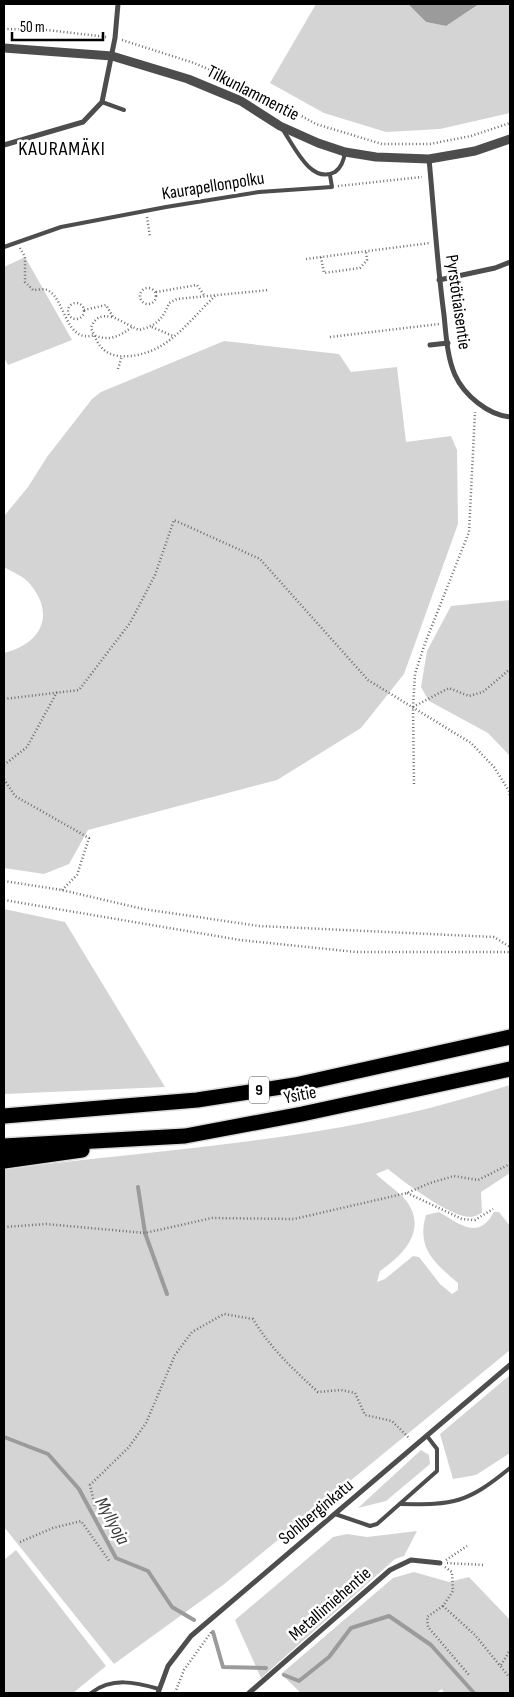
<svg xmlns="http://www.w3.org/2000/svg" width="514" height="1697" viewBox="0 0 514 1697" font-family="'Sofia Sans Condensed',sans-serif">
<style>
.green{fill:#d4d4d4}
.water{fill:#9b9b9b}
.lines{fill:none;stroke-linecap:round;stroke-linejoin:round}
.stream{stroke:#9b9b9b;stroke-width:4}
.motorway-casing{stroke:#dbdbdb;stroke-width:18}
.path{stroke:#6f6f6f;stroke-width:2.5;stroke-dasharray:1 2.5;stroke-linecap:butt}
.service{stroke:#4d4d4d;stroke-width:4}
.minor{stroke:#4d4d4d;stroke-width:5}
.tertiary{stroke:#4d4d4d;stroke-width:9}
.motorway{stroke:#000;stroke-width:15}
.labels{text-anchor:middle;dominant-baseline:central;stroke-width:5;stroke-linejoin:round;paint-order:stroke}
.shield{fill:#fff;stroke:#4c4c4c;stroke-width:1}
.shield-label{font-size:16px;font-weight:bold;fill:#000}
.street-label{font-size:18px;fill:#000;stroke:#fff}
.water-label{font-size:19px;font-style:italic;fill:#3c3c3c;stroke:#fff}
.quarter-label{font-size:20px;letter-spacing:1px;fill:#000;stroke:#fff}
</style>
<rect width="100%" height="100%" fill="#fff"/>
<g class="green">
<path d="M316,4H408L426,22L446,26L479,4H510V113L440,129L386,132L324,113L270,83Z"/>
<path d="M25,257L72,340L8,365L4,357V267Z"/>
<path d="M224,341L339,354L351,372L397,367L406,442L451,436L457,450L458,524L404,674L361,728L277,780L88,830L69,864L44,874L4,868V653C41,644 56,615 30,584C24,576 12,572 4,567L5,515L28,487L47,457L92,399L101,392Z"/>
<path d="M510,600V756L488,733L429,701L421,687L427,651L451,606Z"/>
<path d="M4,909L65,922L165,1087L4,1094Z"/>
<path d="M510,1085V1173L481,1192L482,1213C479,1214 474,1217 471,1217C451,1218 404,1182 388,1169L376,1174C384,1182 395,1189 403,1197C430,1227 405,1254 380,1271L377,1282L385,1279L413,1256L419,1257L440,1284L452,1294L458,1290V1283C435,1263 416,1249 426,1215L439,1212C460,1224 478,1241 494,1212H499L510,1226V1350L223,1585L114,1664L4,1527V1169C116,1155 230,1147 342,1127C398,1117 456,1102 510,1085Z"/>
<path d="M510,1375V1453L476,1475L453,1479L440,1434Z"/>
<path d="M421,1450L429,1455L430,1464L386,1501L358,1508Z"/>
<path d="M417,1531L404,1556L395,1559L261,1678L235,1620L333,1537L347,1534L367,1537Z"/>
<path d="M16,1550L106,1666L73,1693H4V1560Z"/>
<path d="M414,1572L449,1582L469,1577L510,1620V1693H444L442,1689L436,1693H301L281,1674L393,1578Z"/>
</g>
<path class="water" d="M408,4H479L446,26L426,22Z"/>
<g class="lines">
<g class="stream">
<path d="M138,1187L145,1233L167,1294"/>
<path d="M4,1437L48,1454L79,1489L116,1558L148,1571L172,1607L194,1620"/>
<path d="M213,1632L223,1667L266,1668"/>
<path d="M284,1675L299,1681L329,1657L351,1628L389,1616L431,1645L474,1693"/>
</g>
<defs>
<g id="motorway">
<path d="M4,1116L197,1100L295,1085L510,1037"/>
<path d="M4,1146L185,1136L302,1114L510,1069"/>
<path d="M4,1161L82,1150"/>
</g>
</defs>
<use href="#motorway" class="motorway-casing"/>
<g class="path">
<path d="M4,29L47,30L107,37"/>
<path d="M122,40L194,63L247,86L316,124L382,144H430L471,136L510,123"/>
<path d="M338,186L422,177"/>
<path d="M147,217L150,237"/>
<path d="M20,248L25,257V282L33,290C38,290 45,288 49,291C65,300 66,344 94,335C109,342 120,336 132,327"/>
<path d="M321,257L324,273L360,268L367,260L366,251"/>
<path d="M306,259L430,243"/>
<circle cx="148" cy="296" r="8"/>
<path d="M156,292L197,285L204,295"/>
<circle cx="76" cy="311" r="8"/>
<path d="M84,310L106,305L113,317L139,330C156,326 163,319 169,303L177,299L269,290"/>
<path d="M112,317C101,315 95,317 91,328C94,335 97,343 102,348C116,363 146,355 161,346C181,334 198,312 215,296"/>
<path d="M152,327L173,336"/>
<path d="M330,337L439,324"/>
<path d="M118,369L122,356"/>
<path d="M4,699L79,690L130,623L155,575L174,520L260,559L368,680L471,743L494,767L509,791L510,797"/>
<path d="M413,707L449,688L469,696L483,692L510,669"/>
<path d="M4,765L27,747L57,692"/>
<path d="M4,779L15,796L89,838L77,875L62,890"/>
<path d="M414,784L413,707L415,674L424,646L469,532L475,412"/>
<path d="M4,881L62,890L143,909L259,926L494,937L510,947"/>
<path d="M4,900L240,940L356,952H510"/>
<path d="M407,1193L462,1219L475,1220L493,1209"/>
<path d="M4,1227L46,1224L145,1233L212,1218L294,1219L407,1193L430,1183L454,1176L478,1180L510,1164"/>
<path d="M121,1534L95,1506L90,1485L129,1447L146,1423L175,1355L192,1332L224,1314L253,1319C270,1348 293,1369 318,1392L341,1390L355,1393L365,1415L392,1421L410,1439"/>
<path d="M20,1542L53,1528L81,1521L110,1562"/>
<path d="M446,1560L467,1546"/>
<path d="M447,1563L483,1565"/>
<path d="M445,1567L452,1572L453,1591L443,1606L475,1635L510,1678"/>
<path d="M443,1606L427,1617L428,1627L469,1675"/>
<path d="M501,1665L510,1650"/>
<path d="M175,1693L184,1670L212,1631"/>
</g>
<g class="service">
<path d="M102,102L124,110"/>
<path d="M283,130C294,146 311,185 335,172C342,167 344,160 345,152"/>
<path d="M4,247L61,227L166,207L259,192L332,187L330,175"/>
<path d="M400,1504C455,1505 467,1503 510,1468"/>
<path d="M335,1514L370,1526L377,1524L437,1471V1449L427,1436"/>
<path d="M91,1693C112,1677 135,1682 159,1689"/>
</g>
<g class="minor">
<path d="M4,145L83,122L102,102L115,38L118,4"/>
<path d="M429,159C434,211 437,263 444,315C446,334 447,357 455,375C464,395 488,415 510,417"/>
<path d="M439,280L495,268L510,262"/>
<path d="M430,345L448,343"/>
<path d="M158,1693L168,1666L191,1636L510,1365"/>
<path d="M249,1693L390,1570L411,1560L440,1563"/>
</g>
<path class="tertiary" d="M4,48L112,56L188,79L241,101L280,126L318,143L345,152L376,157L429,159L475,151L510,139"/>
<use href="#motorway" class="motorway"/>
</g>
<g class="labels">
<rect class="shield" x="249" y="1076.5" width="20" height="27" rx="4"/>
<g class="shield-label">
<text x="259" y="1090">9</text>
</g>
<g class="street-label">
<text transform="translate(253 93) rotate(27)">Tilkunlammentie</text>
<text transform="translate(213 186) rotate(-9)">Kaurapellonpolku</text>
<text transform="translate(458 302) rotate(82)">Pyrstötiaisentie</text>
<text transform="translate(300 1095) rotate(-11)">Ysitie</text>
<text transform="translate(316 1512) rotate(-40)">Sohlberginkatu</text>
<text transform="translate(330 1604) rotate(-41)">Metallimiehentie</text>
</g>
<g class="water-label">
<text transform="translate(112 1521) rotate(61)">Myllyoja</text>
</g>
<g class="quarter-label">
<text x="62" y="149">KAURAMÄKI</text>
</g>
</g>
<rect width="514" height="1697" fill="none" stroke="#000000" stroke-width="10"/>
<path d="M12 32v8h91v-8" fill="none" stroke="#000000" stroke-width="2.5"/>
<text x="20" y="32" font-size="15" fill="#000000" stroke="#ffffff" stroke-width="4" paint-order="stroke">50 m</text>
</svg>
